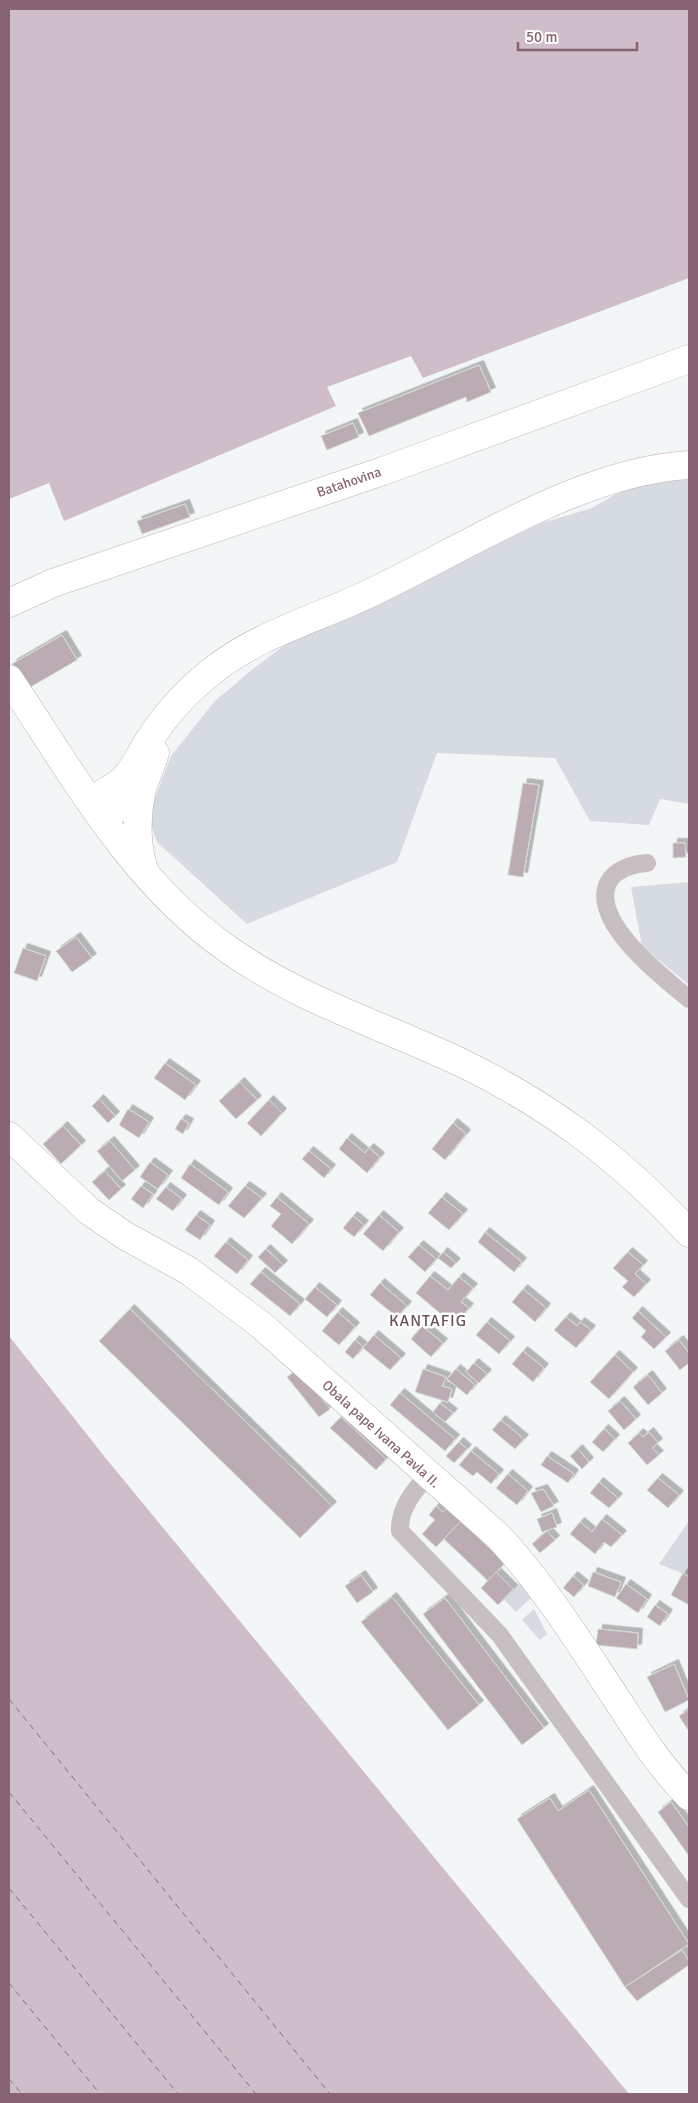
<svg xmlns="http://www.w3.org/2000/svg" width="698" height="2103" viewBox="0 0 698 2103" font-family="Signika,sans-serif">
<style>
.green{fill:#d6dae1}
.water{fill:#cfbec9}
.lines{fill:none;stroke-linecap:round;stroke-linejoin:round}
.ferry{stroke:#926782;stroke-width:1;stroke-dasharray:6 5;stroke-linecap:butt}
.building{fill:#bbacb3;stroke:#d5d8d8;filter:url(#shadow)}
.primary-casing{stroke:#bcb2b7;stroke-width:29}
.minor{stroke:#c8bfc3;stroke-width:18}
.primary{stroke:#fff;stroke-width:28}
.labels{text-anchor:middle;dominant-baseline:central;stroke-width:5;stroke-linejoin:round;paint-order:stroke}
.street-label{font-size:14px;fill:#876373;stroke:#fff}
.quarter-label{font-size:16px;letter-spacing:1px;fill:#6b515d;stroke:#fff}
</style>
<defs>
<filter id="shadow"><feDropShadow dx="4.5" dy="-4.5" stdDeviation="0" flood-color="#0004"/></filter>
</defs>
<rect width="100%" height="100%" fill="#f3f6f7"/>
<g class="green">
<path d="M689,470V804L660,799L649,825L590,821L555,758L437,753L397,862L247,924L157,842L150,822L153,803L171,756L215,701L254,668L285,645L542,523L592,508L637,482Z"/>
<path d="M689,882V985L642,946L631,887Z"/>
<path d="M689,1521V1576L659,1564Z"/>
<path d="M520,1582L531,1598L516,1612L504,1599Z"/>
<path d="M534,1609L547,1634L540,1640L522,1620Z"/>
</g>
<g class="water">
<path d="M9,9H689V278L423,378L411,356L327,387L336,406L64,521L49,483L9,499Z"/>
<path d="M9,1336L104,1456L629,2094H9Z"/>
</g>
<g class="lines">
<g class="ferry">
<path d="M9,1699L330,2094"/>
<path d="M9,1792L256,2094"/>
<path d="M9,1888L178,2094"/>
<path d="M9,1983L100,2094"/>
<path d="M9,2079L22,2094"/>
</g>
</g>
<g class="building">
<path d="M479,365L491,392L467,402L466,397L369,436L358,413Z"/>
<path d="M353,423L359,437L327,450L321,436Z"/>
<path d="M185,504L190,517L142,534L137,521Z"/>
<path d="M62,635L77,660L27,689L12,664Z"/>
<path d="M523,783L539,785L523,877L508,875Z"/>
<path d="M673,843H685L686,857L673,858Z"/>
<path d="M76,937L92,958L72,972L56,951Z"/>
<path d="M23,948L46,956L37,981L14,973Z"/>
<path d="M165,1063L196,1085L185,1100L154,1078Z"/>
<path d="M240,1082L257,1100L236,1119L219,1101Z"/>
<path d="M99,1099L115,1116L108,1123L92,1106Z"/>
<path d="M269,1100L282,1113L261,1136L247,1123Z"/>
<path d="M128,1109L149,1122L139,1138L119,1125Z"/>
<path d="M181,1119L189,1123L183,1134L175,1129Z"/>
<path d="M453,1123L466,1134L445,1160L432,1149Z"/>
<path d="M63,1126L81,1145L61,1164L43,1144Z"/>
<path d="M347,1138L365,1153L369,1148L380,1157L367,1173L339,1149Z"/>
<path d="M110,1141L135,1170L122,1181L97,1151Z"/>
<path d="M309,1151L331,1169L324,1178L302,1159Z"/>
<path d="M150,1162L168,1175L158,1189L140,1177Z"/>
<path d="M190,1164L228,1192L219,1205L181,1178Z"/>
<path d="M105,1171L121,1189L109,1200L92,1182Z"/>
<path d="M141,1186L153,1194L143,1208L131,1199Z"/>
<path d="M245,1186L262,1198L244,1218L228,1206Z"/>
<path d="M166,1187L182,1199L173,1211L156,1199Z"/>
<path d="M277,1197L309,1224L292,1244L271,1226L281,1214L270,1206Z"/>
<path d="M442,1197L463,1214L449,1230L428,1213Z"/>
<path d="M196,1215L210,1225L200,1240L185,1230Z"/>
<path d="M379,1215L399,1232L383,1251L363,1234Z"/>
<path d="M353,1216L364,1225L354,1237L343,1228Z"/>
<path d="M485,1232L522,1262L514,1272L478,1242Z"/>
<path d="M226,1242L248,1260L237,1274L214,1256Z"/>
<path d="M419,1245L436,1259L425,1272L408,1257Z"/>
<path d="M266,1249L283,1265L275,1273L258,1257Z"/>
<path d="M443,1252L456,1263L451,1268L438,1258Z"/>
<path d="M628,1252L643,1265L635,1274L646,1284L634,1297L622,1287L628,1281L613,1268Z"/>
<path d="M261,1272L300,1304L290,1316L250,1284Z"/>
<path d="M430,1276L448,1290L459,1277L473,1288L461,1302L469,1308L454,1325L416,1293Z"/>
<path d="M380,1283L407,1306L397,1317L370,1295Z"/>
<path d="M315,1287L337,1305L327,1317L305,1299Z"/>
<path d="M523,1289L546,1308L535,1322L512,1302Z"/>
<path d="M130,1309L332,1506L300,1538L99,1341Z"/>
<path d="M638,1311L666,1337L654,1349L641,1337L646,1331L632,1318Z"/>
<path d="M338,1312L355,1327L339,1345L322,1331Z"/>
<path d="M566,1317L577,1326L580,1322L591,1330L576,1348L554,1330Z"/>
<path d="M487,1322L510,1341L499,1354L476,1335Z"/>
<path d="M422,1326L443,1343L431,1357L411,1339Z"/>
<path d="M374,1335L401,1358L390,1370L363,1348Z"/>
<path d="M355,1340L363,1347L353,1359L345,1352Z"/>
<path d="M679,1340L689,1353V1363L680,1370L665,1351Z"/>
<path d="M523,1351L544,1368L533,1382L512,1364Z"/>
<path d="M615,1355L633,1372L609,1399L590,1382Z"/>
<path d="M474,1363L487,1374L479,1383L466,1372Z"/>
<path d="M298,1369L330,1409L319,1417L287,1377Z"/>
<path d="M423,1369L446,1377L442,1386L452,1389L448,1402L415,1392Z"/>
<path d="M456,1369L475,1385L467,1395L447,1379Z"/>
<path d="M648,1375L662,1393L648,1405L633,1387Z"/>
<path d="M400,1393L455,1439L445,1451L390,1405Z"/>
<path d="M620,1401L636,1419L624,1430L608,1411Z"/>
<path d="M440,1403L453,1413L445,1422L433,1412Z"/>
<path d="M341,1417L386,1459L376,1470L330,1428Z"/>
<path d="M501,1420L524,1439L515,1449L492,1430Z"/>
<path d="M604,1429L615,1439L603,1452L592,1442Z"/>
<path d="M649,1432L658,1443L652,1448L659,1455L647,1465L628,1443L639,1433L643,1437Z"/>
<path d="M459,1442L467,1449L454,1463L446,1456Z"/>
<path d="M578,1449L589,1462L582,1469L570,1456Z"/>
<path d="M471,1451L499,1474L491,1484L477,1472L473,1476L459,1465Z"/>
<path d="M547,1456L574,1474L568,1483L541,1465Z"/>
<path d="M508,1474L528,1491L517,1505L496,1488Z"/>
<path d="M658,1478L679,1495L668,1508L647,1490Z"/>
<path d="M599,1482L618,1498L609,1508L590,1493Z"/>
<path d="M543,1489L554,1506L541,1512L531,1493Z"/>
<path d="M436,1506L443,1512L447,1508L461,1521L436,1547L422,1534L435,1520L429,1515Z"/>
<path d="M552,1513L557,1527L542,1532L537,1519Z"/>
<path d="M602,1519L622,1535L611,1547L604,1542L595,1554L570,1534L580,1522L592,1532Z"/>
<path d="M461,1521L505,1563L488,1581L444,1539Z"/>
<path d="M547,1531L555,1540L540,1553L532,1544Z"/>
<path d="M496,1572L513,1589L498,1605L481,1588Z"/>
<path d="M593,1572L621,1582L615,1597L588,1586Z"/>
<path d="M683,1573L689,1577V1605L671,1595Z"/>
<path d="M361,1575L373,1592L357,1603L345,1586Z"/>
<path d="M573,1576L584,1585L574,1597L563,1588Z"/>
<path d="M626,1584L647,1599L638,1613L616,1598Z"/>
<path d="M392,1597L479,1705L448,1730L361,1622Z"/>
<path d="M445,1598L544,1728L522,1745L423,1614Z"/>
<path d="M655,1605L668,1614L660,1626L647,1617Z"/>
<path d="M598,1629L638,1633L637,1649L596,1645Z"/>
<path d="M674,1664L689,1700L665,1712L647,1677Z"/>
<path d="M688,1710L689,1712L688,1730L679,1716Z"/>
<path d="M589,1790L689,1944L625,1987L517,1819L550,1798L558,1811Z"/>
<path d="M671,1802L689,1827V1856L658,1812Z"/>
<path d="M682,1950L689,1961V1965L637,2001L625,1987Z"/>
</g>
<g class="lines">
<defs>
<g id="primary">
<path d="M9,603L53,583L383,471L689,359"/>
<path d="M9,679C73,774 132,883 229,950C301,1001 385,1026 464,1064C552,1107 622,1160 689,1233"/>
<path d="M143,785C136,814 135,842 144,870"/>
<path d="M91,800C102,794 114,788 123,780C135,768 141,752 150,739C166,714 187,691 211,672C255,636 315,619 366,595C465,549 580,471 689,465"/>
<path d="M97,810C136,815 145,782 155,753"/>
<path d="M9,1136L89,1211L124,1235L189,1271L261,1325L499,1537C545,1587 581,1645 618,1701C640,1735 661,1768 689,1796"/>
</g>
</defs>
<use href="#primary" class="primary-casing"/>
<g class="minor">
<path d="M647,863C633,864 615,869 608,883C590,922 664,978 689,999"/>
<path d="M427,1476C413,1492 399,1509 400,1531L499,1634L689,1899"/>
</g>
<use href="#primary" class="primary"/>
</g>
<g class="labels">
<g class="street-label">
<text transform="translate(349 482) rotate(-19)">Batahovina</text>
<text transform="translate(381 1434) rotate(42)">Obala pape Ivana Pavla II.</text>
</g>
<g class="quarter-label">
<text x="428" y="1321">KANTAFIG</text>
</g>
</g>
<rect width="698" height="2103" fill="none" stroke="#876373" stroke-width="20"/>
<path d="M518 42v8h119v-8" fill="none" stroke="#876373" stroke-width="2.5"/>
<text x="526" y="42" font-size="15" fill="#876373" stroke="#ffffff" stroke-width="4" paint-order="stroke">50 m</text>
</svg>
